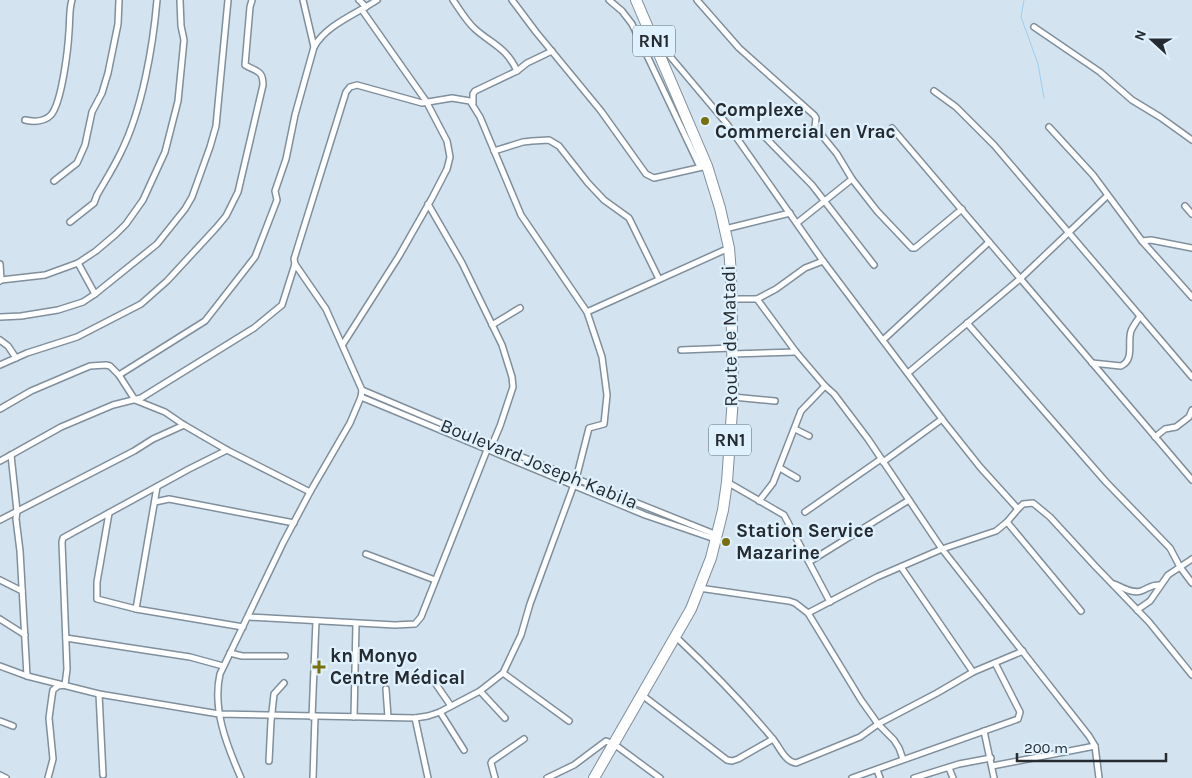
<svg xmlns="http://www.w3.org/2000/svg" width="1192" height="778" viewBox="0 0 1192 778" font-family="Karla,sans-serif">
<style>
.lines{fill:none;stroke-linecap:round;stroke-linejoin:round}
.stream{stroke:#9ccef1;stroke-width:1}
.street-casing{stroke:#808f9b;stroke-width:8}
.highway-casing{stroke:#808f9b;stroke-width:12}
.street{stroke:#fff;stroke-width:5}
.highway{stroke:#fff;stroke-width:10}
.poi-dot{fill:#796f0d;stroke:#e0f1fe;stroke-width:2}
.labels{text-anchor:middle;dominant-baseline:central;stroke-width:4.5;stroke-linejoin:round;paint-order:stroke}
.shield{fill:#e0f1fe;stroke:#5d666e;stroke-width:1}
.shield-label{font-size:18px;font-weight:bold;fill:#252b30}
.poi-label{font-size:19px;font-weight:bold;fill:#252b30;stroke:#e0f1fe;text-anchor:start}
.street-label{font-size:19px;fill:#252b30;stroke:#e0f1fe}
</style>
<rect width="100%" height="100%" fill="#d3e4f0"/>
<g class="lines">
<path class="stream" d="M1024,0L1021,17L1038,64L1044,98"/>
<defs>
<g id="street">
<path d="M303,0L314,47"/>
<path d="M359,0L366,7"/>
<path d="M453,0C460,10 466,21 475,29C493,45 506,47 517,71L475,91L473,94V103"/>
<path d="M512,0L536,32L601,111L646,174L654,178L707,166"/>
<path d="M609,0L622,11L632,24L700,167"/>
<path d="M697,0L739,48L814,115L816,118L815,127L837,154L852,179L877,211L912,248H915L962,209"/>
<path d="M1034,27L1100,72L1132,100L1160,117L1192,140"/>
<path d="M658,42L727,124L823,261L945,423L980,467L1018,509"/>
<path d="M517,71L527,63L552,51"/>
<path d="M934,91L956,107L994,145L1192,377"/>
<path d="M25,120C34,122 44,122 51,115C62,102 68,49 69,31C70,21 69,9 72,0"/>
<path d="M1049,127L1093,175L1142,241L1192,297"/>
<path d="M892,128L1192,480"/>
<path d="M761,133L812,185L874,265"/>
<path d="M494,151L523,142L532,141L549,140L559,146L588,183L604,200L629,218L659,279"/>
<path d="M54,181L77,163L85,145L92,112L102,93L108,73L118,24L119,0"/>
<path d="M1185,206L1192,214"/>
<path d="M70,222L94,203L97,195C105,181 114,167 121,152C142,110 153,47 157,0"/>
<path d="M797,223L852,179"/>
<path d="M725,229L790,213"/>
<path d="M1142,241L1151,240L1192,248"/>
<path d="M78,263L95,294"/>
<path d="M0,264L1,280L0,281"/>
<path d="M1,280L45,275L78,263L96,251L116,234L126,224L143,200L165,152L178,101L184,40L181,26L180,0"/>
<path d="M732,299H757L776,289L805,268L823,261"/>
<path d="M757,299L796,352L825,386L834,394L868,439L942,549L1089,736L1095,746L1099,778"/>
<path d="M587,312L729,248"/>
<path d="M0,317L21,316L58,310L83,302L95,294L157,244L185,209L192,197L210,147L216,126L228,0"/>
<path d="M967,323L1106,482L1170,548L1180,567L1192,583"/>
<path d="M492,325L520,308"/>
<path d="M0,340L8,346L16,358"/>
<path d="M883,340L989,242"/>
<path d="M343,344L399,256L432,198L447,169L450,157L447,141L426,101L362,10"/>
<path d="M681,350L732,348"/>
<path d="M732,354L796,352"/>
<path d="M1092,363L1121,366C1135,359 1127,343 1131,331C1133,326 1137,321 1140,316"/>
<path d="M0,365L27,353L77,337L141,304L167,281L216,228L226,216L238,192L263,85C263,70 257,72 245,65L250,7L252,0"/>
<path d="M908,373L1021,278L1107,196"/>
<path d="M119,375L205,321L255,257L277,200L275,191L286,159L295,115L314,47C326,25 356,14 377,0"/>
<path d="M362,390L492,445L717,535"/>
<path d="M361,397L645,515L715,539"/>
<path d="M733,397L775,401"/>
<path d="M0,409L31,391L78,371L90,366L106,365L110,366L119,375L135,400L165,412L184,425L227,450L310,492"/>
<path d="M795,429L809,436"/>
<path d="M1155,437L1165,429L1176,427L1189,417L1192,410"/>
<path d="M11,455L17,511L16,519L20,551L27,676"/>
<path d="M0,461L61,427L113,405L141,398L254,328L282,305L295,264"/>
<path d="M883,462L942,419"/>
<path d="M780,468L797,478"/>
<path d="M727,482L784,515L830,602"/>
<path d="M759,501L773,483L801,411L825,386"/>
<path d="M155,502L169,499L294,523"/>
<path d="M805,512L881,459"/>
<path d="M109,513L97,582V599L136,609L243,627"/>
<path d="M0,520L134,451L153,439L184,425"/>
<path d="M1007,522L1081,611"/>
<path d="M366,554L435,580"/>
<path d="M809,562L909,500"/>
<path d="M901,567L973,672"/>
<path d="M0,580L22,591"/>
<path d="M1114,584C1122,587 1132,594 1141,591C1149,588 1152,584 1160,585"/>
<path d="M699,588L789,601L795,603L808,613L877,577L942,549L996,531L1007,522L1018,509L1023,504L1033,503L1050,517L1095,566L1149,622L1192,675"/>
<path d="M136,609L157,487"/>
<path d="M1137,610L1150,601L1168,575L1192,559"/>
<path d="M808,613L861,700L878,724L894,740L899,748L903,759"/>
<path d="M249,617L395,625L415,624L421,617L487,450L492,445L500,426L513,387L512,377L502,345L462,263L428,204"/>
<path d="M0,619L25,635"/>
<path d="M676,637C710,669 743,703 773,739C779,746 785,762 796,763L860,737L878,724L937,693L973,672L1023,651"/>
<path d="M66,638L190,657L223,666"/>
<path d="M230,653L242,656H285"/>
<path d="M0,666L27,676L99,694L219,714L415,718L428,716L440,712L480,691L503,673L521,635L530,604L576,479L589,428L604,424L607,395L602,357L587,312L521,215L480,117L470,101L452,98L422,103L357,85L350,87L346,92L294,259L295,264L326,309L362,390L361,397L350,423L310,492L283,543L220,674C212,709 227,746 241,778"/>
<path d="M503,673L569,721"/>
<path d="M431,677L451,706"/>
<path d="M386,689L388,717"/>
<path d="M480,691L505,718"/>
<path d="M99,694L103,775"/>
<path d="M642,695L727,760L732,761L738,759L773,739"/>
<path d="M440,712L464,750"/>
<path d="M312,717L316,621"/>
<path d="M354,717L356,624"/>
<path d="M415,718L428,778"/>
<path d="M0,721L13,726"/>
<path d="M984,731L994,778"/>
<path d="M269,761L271,721L274,694L284,683"/>
<path d="M992,766L1095,746"/>
<path d="M949,768L953,778"/>
<path d="M877,770L880,778"/>
<path d="M0,775L6,778"/>
<path d="M48,778L53,759L49,718L52,696L53,690L58,686L65,685L67,669L62,542L63,538L189,469L227,450"/>
<path d="M313,778L315,717"/>
<path d="M495,778L491,763L492,761L524,739"/>
<path d="M547,778L574,765L606,741L614,744L660,778"/>
<path d="M852,778L1018,719L1020,712L995,663"/>
<path d="M914,778L959,764L991,758"/>
</g>
<path id="highway" d="M594,778L691,609L711,558L723,510L727,482L733,397L731,274L729,248L720,208L707,166L636,0"/>
</defs>
<use href="#street" class="street-casing"/>
<use href="#highway" class="highway-casing"/>
<use href="#street" class="street"/>
<use href="#highway" class="highway"/>
</g>
<g class="poi-dot">
<circle cx="705" cy="121" r="5"/>
<circle cx="726" cy="542" r="5"/>
<path d="M316.5 659.5h5v5h5v5h-5v5h-5v-5h-5v-5h5z"/>
</g>
<g class="labels">
<g class="shield">
<rect x="633" y="25.5" width="42" height="31" rx="4"/>
<rect x="709" y="424.5" width="42" height="31" rx="4"/>
</g>
<g class="shield-label">
<text x="654" y="41">RN1</text>
<text x="730" y="440">RN1</text>
</g>
<g class="poi-label">
<text x="715" y="110">Complexe<tspan x="715" dy="22">Commercial en Vrac</tspan></text>
<text x="736" y="531">Station Service<tspan x="736" dy="22">Mazarine</tspan></text>
<text x="330" y="656">kn Monyo<tspan x="330" dy="22">Centre Médical</tspan></text>
</g>
<g class="street-label">
<text transform="translate(730 336) rotate(-91)">Route de Matadi</text>
<text transform="translate(539 464) rotate(22)">Boulevard Joseph Kabila</text>
</g>
</g>
<g transform="translate(1152 40) rotate(291)" stroke="#e0f1fe" stroke-width="4" paint-order="stroke">
<path d="M0-4L9 19L0 12L-9 19Z" fill="#252b30"/>
<text y="-8" font-size="14" font-weight="bold" text-anchor="middle" fill="#252b30">N</text>
</g>
<path d="M1017 753v8h149v-8" fill="none" stroke="#252b30" stroke-width="2.5"/>
<text x="1024" y="753" font-size="15" fill="#252b30" stroke="#e0f1fe" stroke-width="4" paint-order="stroke">200 m</text>
</svg>
